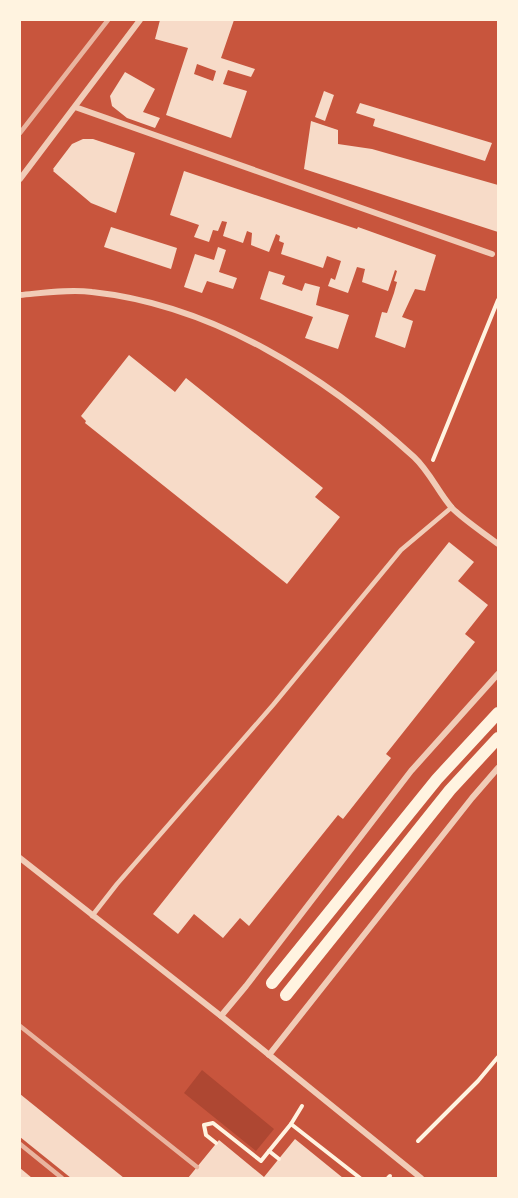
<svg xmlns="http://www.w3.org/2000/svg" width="518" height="1198" viewBox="0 0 518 1198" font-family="Rubik,sans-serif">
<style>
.green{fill:#ae4732}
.building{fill:#f7dbc8;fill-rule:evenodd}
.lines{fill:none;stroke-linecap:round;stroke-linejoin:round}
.path{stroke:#fff3e0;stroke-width:4}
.service{stroke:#f1ccb7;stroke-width:4.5}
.minor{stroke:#f1ccb7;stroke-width:6}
.secondary{stroke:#fff3e0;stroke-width:12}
.rail{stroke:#e9b49f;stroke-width:4.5}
</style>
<rect width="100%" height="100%" fill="#c8553d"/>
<path class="green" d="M202,1070L274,1129L256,1151L184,1093Z"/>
<g class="building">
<path d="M160,20H234L221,58L255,69L251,77L228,70L223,84L247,91L231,138L166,115L188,48L155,39ZM197,64L216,71L213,81L194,74Z"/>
<path d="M125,72L155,89L143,112L160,118L155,128L127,118L112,106L110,96Z"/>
<path d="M324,91L334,95L325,121L315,117Z"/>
<path d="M360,103L492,143L485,161L373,126L375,119L356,113Z"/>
<path d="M311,121L338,130V144L372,149L498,185V232L304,169Z"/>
<path d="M83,139H93L135,153L116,213L91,203L53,171L54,170L53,169L72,144Z"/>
<path d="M184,171L357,229L358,227L436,255L425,291L415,289L402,317L413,321L405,348L375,337L382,312L387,313L394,293L397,282L394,281L397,271L395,270L388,291L362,282L365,269L357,267L348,293L328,286L331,278L335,280L341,261L327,256L323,268L281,254L284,243L279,241L280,236L276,234L269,252L251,245L252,233L247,231L243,243L223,236L227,222L222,221L218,231L213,230L209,242L194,237L199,225L170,215Z"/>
<path d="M111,227L177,248L171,269L104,247Z"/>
<path d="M218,247L226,250L219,272L237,278L233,289L207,281L202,293L184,287L195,254L214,260Z"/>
<path d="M269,271L285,276L282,284L302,291L305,283L320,287L316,305L349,315L338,349L305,338L313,317L260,299Z"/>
<path d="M129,355L175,392L186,378L323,488L315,497L340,517L287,584L85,423L86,421L81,416Z"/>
<path d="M449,542L474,562L458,581L488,605L465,634L475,642L386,754L391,758L343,819L338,815L249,926L240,918L223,938L194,914L178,934L153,914Z"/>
<path d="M20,1094L124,1178H71L20,1137Z"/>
<path d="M295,1139L343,1178H188L219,1140L264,1177Z"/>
<path d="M20,1168L32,1178H20Z"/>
</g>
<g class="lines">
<g class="path">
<path d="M433,460L498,300"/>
<path d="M291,1124L360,1178"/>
<path d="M418,1141L478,1081L498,1057"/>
<path d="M216,1143L206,1135L204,1125L213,1123L261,1161L269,1151"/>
<path d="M279,1159L269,1151L291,1124L302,1106"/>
<path d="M388,1178L390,1176"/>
</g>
<path class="service" d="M92,916L117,884L273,705L401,550L452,507"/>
<g class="minor">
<path d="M75,107L492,254"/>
<path d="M20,179L140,20"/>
<path d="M20,295C43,293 69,289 92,292C214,305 325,376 414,457C430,472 438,492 452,508C465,521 484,533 498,544"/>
<path d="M20,858L221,1016L421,1178"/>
<path d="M221,1016L246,986L411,771L498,674"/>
<path d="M269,1055L472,798L498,768"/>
</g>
<g class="secondary">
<path d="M272,983L437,779L498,713"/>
<path d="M286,995L450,790L498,738"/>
</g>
<g class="rail">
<path d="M20,133L108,20"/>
<path d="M20,1026L197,1167"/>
<path d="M20,1144L62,1178"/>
</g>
</g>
<rect width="518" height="1198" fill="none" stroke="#fff3e0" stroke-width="42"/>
</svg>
